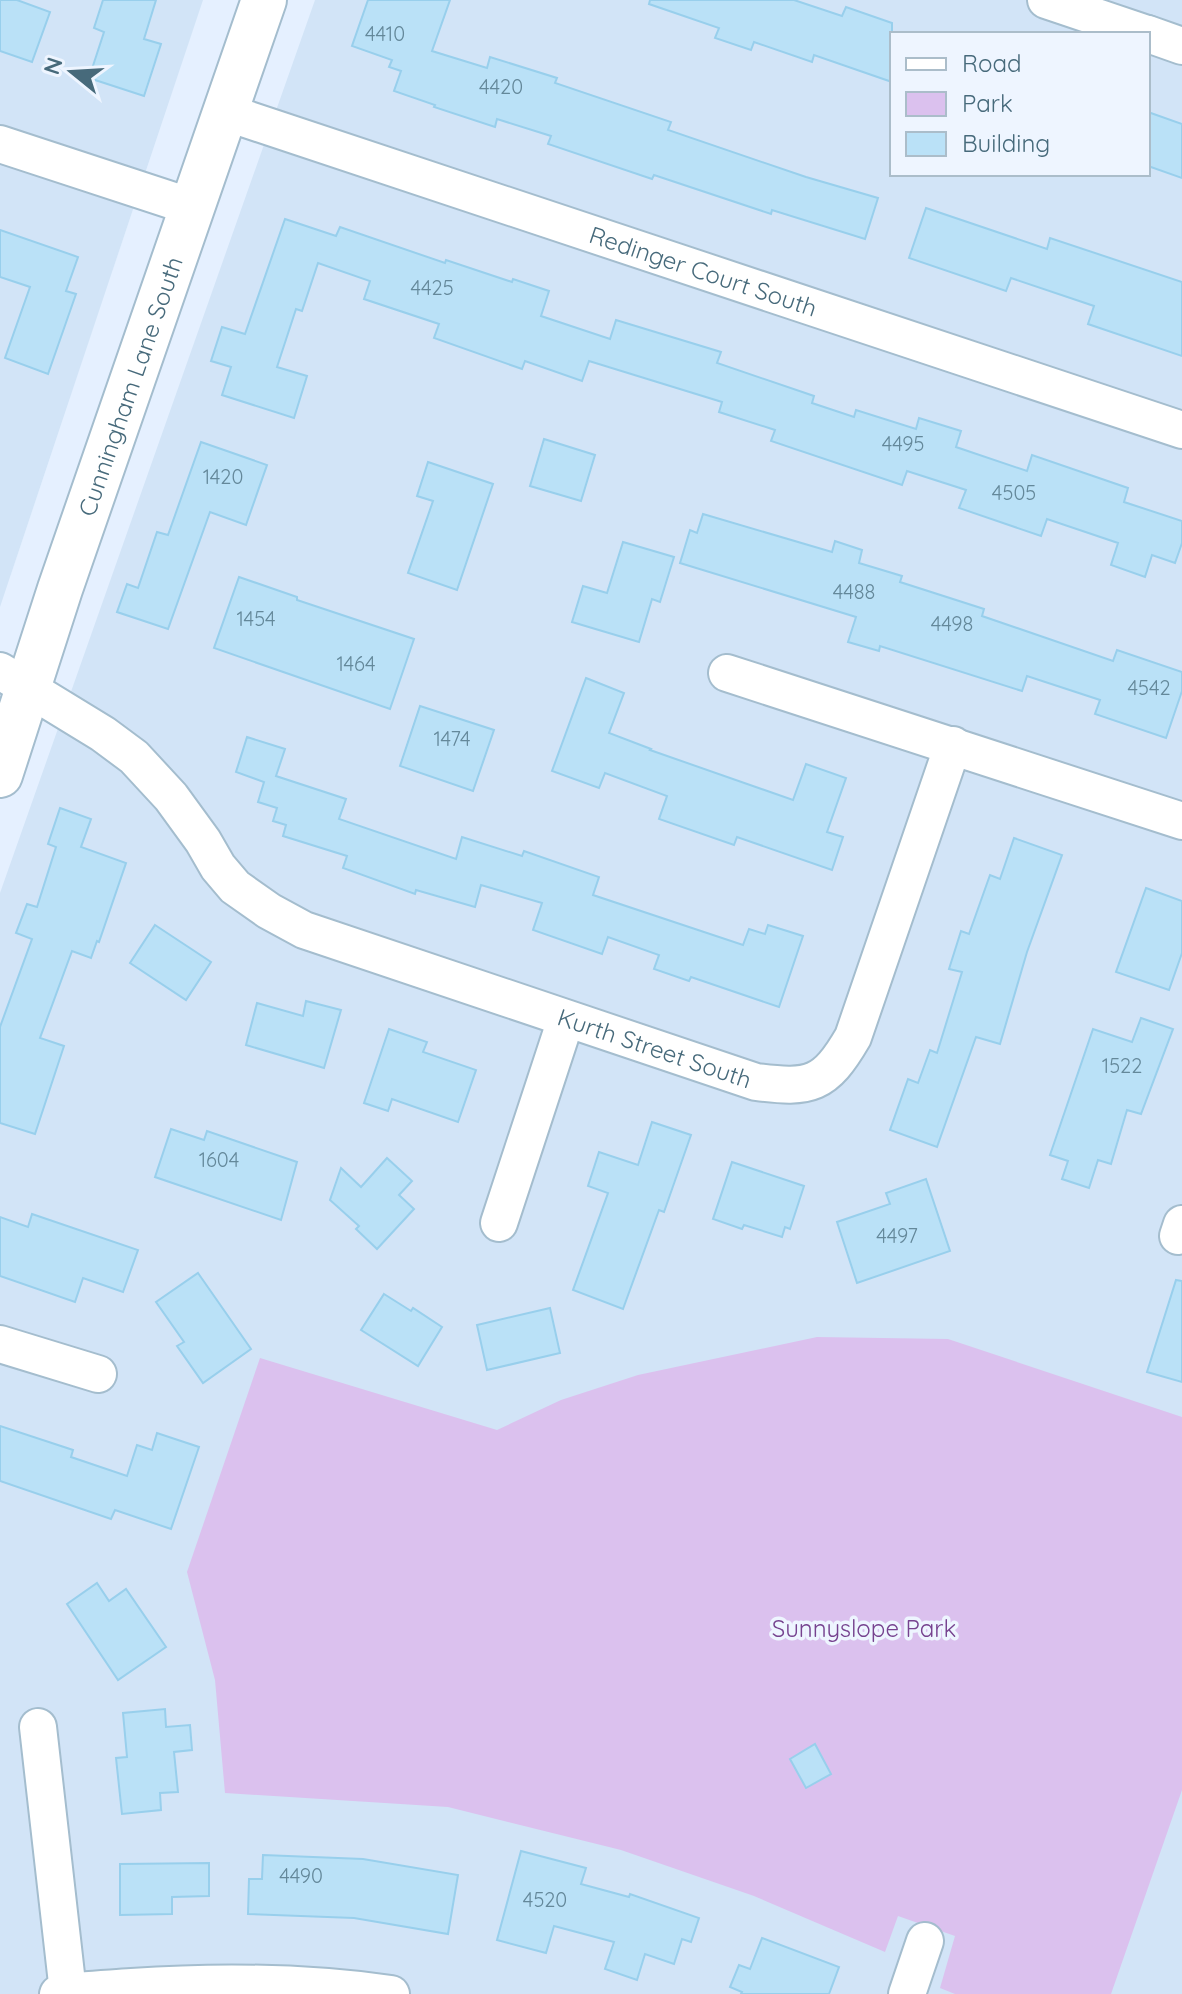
<svg xmlns="http://www.w3.org/2000/svg" width="1182" height="1994" viewBox="0 0 1182 1994" font-family="Quicksand,sans-serif">
<style>
.residential{fill:#d2e4f7;fill-rule:evenodd}
.green{fill:#dbc1ee}
.building{fill:#bae1f7;stroke:#98cfec;stroke-width:2}
.lines{fill:none;stroke-linecap:round;stroke-linejoin:round}
.minor-casing{stroke:#a4bdce;stroke-width:40}
.tertiary-casing{stroke:#a4bdce;stroke-width:48}
.minor{stroke:#fff;stroke-width:36}
.tertiary{stroke:#fff;stroke-width:44}
.labels{text-anchor:middle;dominant-baseline:central;stroke-width:7;stroke-linejoin:round;paint-order:stroke}
.number-label{font-size:20px;fill:#64889a}
.street-label{font-size:24px;fill:#476a7b;stroke:#eef5ff}
.park-label{font-size:24px;fill:#76428f;stroke:#eef5ff}
</style>
<rect width="100%" height="100%" fill="#e5f0ff"/>
<g class="residential">
<path d="M0,0H203L0,607Z"/>
<path d="M315,0H1182V1994H0V893ZM892,34H1148V174H892Z"/>
</g>
<path class="green" d="M817,1337L948,1339L1182,1417V1790L1111,1994H955L940,1988L955,1936L898,1916L885,1952L754,1896L621,1850L448,1807L225,1793L215,1680L187,1572L260,1358L497,1430L561,1400L638,1375Z"/>
<g class="building">
<path d="M0,0H17L50,12L32,62L0,51Z"/>
<path d="M103,0H156L144,39L161,44L144,96L89,78L104,32L94,28Z"/>
<path d="M368,0H450L432,51L487,68L490,57L557,78L555,83L671,122L668,130L806,177L878,198L865,239L772,210L771,214L654,175L652,179L548,144L551,136L497,119L495,127L434,107L435,105L394,91L401,71L389,67L392,60L352,46Z"/>
<path d="M650,0H794L842,16L846,7L892,23V82L814,55L812,62L754,42L751,50L715,38L719,28L649,4Z"/>
<path d="M1148,112L1182,124V178L1148,166Z"/>
<path d="M926,208L1047,249L1050,238L1182,282V356L1088,324L1094,306L1011,278L1006,291L909,258Z"/>
<path d="M285,219L336,236L340,227L445,263L446,260L512,282L513,279L549,291L541,316L610,339L616,320L721,352L717,363L814,396L812,403L854,417L856,410L916,429L919,418L961,431L956,447L1027,471L1032,455L1128,488L1124,502L1182,521V543L1175,563L1152,555L1145,577L1111,565L1118,543L1047,519L1041,536L959,508L966,490L907,471L902,485L771,441L775,430L719,412L722,402L589,361L582,381L525,361L522,369L434,338L439,324L364,299L370,281L318,263L302,311L296,309L277,367L307,376L294,418L222,395L231,367L211,361L222,327L245,334Z"/>
<path d="M0,230L78,257L66,291L76,294L48,374L5,358L30,287L0,277Z"/>
<path d="M544,439L595,455L581,501L530,486Z"/>
<path d="M201,442L267,465L246,525L210,512L168,629L117,612L127,584L138,588L157,532L168,535Z"/>
<path d="M428,462L493,484L457,590L408,573L433,501L417,496Z"/>
<path d="M703,514L832,552L835,541L862,550L859,563L902,576L900,582L984,609L982,616L1113,661L1117,650L1182,672V691L1166,738L1095,714L1100,700L1027,676L1022,691L880,646L879,651L848,642L856,617L680,563L690,530L697,533Z"/>
<path d="M623,542L674,557L660,602L652,599L639,642L572,622L583,586L607,593Z"/>
<path d="M239,577L297,597V600L414,639L390,709L214,648Z"/>
<path d="M586,678L624,693L609,733L651,749L650,750L793,800L806,764L846,778L827,832L843,837L832,870L737,837L734,845L659,819L667,796L605,773L599,788L552,771Z"/>
<path d="M420,706L494,730L473,791L400,766Z"/>
<path d="M247,737L285,749L276,776L346,799L339,819L456,859L462,837L522,856L524,851L599,877L593,895L743,945L749,929L765,934L768,925L803,936L779,1007L691,977L689,981L654,969L659,955L608,937L602,954L533,930L542,903L481,885L475,907L416,890L415,894L343,868L347,856L283,836L286,825L273,821L277,808L258,802L264,782L236,772Z"/>
<path d="M60,808L91,819L81,847L126,863L99,942L97,941L91,958L72,951L40,1038L64,1046L35,1134L0,1123V1027L32,939L16,933L27,904L37,907L56,847L48,844Z"/>
<path d="M1014,838L1062,855L1027,952L1000,1044L976,1037L937,1147L890,1130L908,1079L918,1083L930,1050L937,1053L962,972L949,969L961,931L969,934L990,875L1000,879Z"/>
<path d="M1146,888L1182,901V953L1169,990L1116,972Z"/>
<path d="M155,925L211,962L186,1000L130,963Z"/>
<path d="M306,1001L341,1010L324,1068L246,1045L257,1003L303,1016Z"/>
<path d="M1141,1018L1173,1029L1141,1114L1127,1110L1111,1164L1098,1160L1089,1188L1062,1179L1068,1161L1050,1155L1093,1029L1132,1042Z"/>
<path d="M389,1029L427,1042L423,1052L476,1070L458,1122L392,1099L388,1111L364,1103Z"/>
<path d="M652,1122L691,1135L664,1212L659,1210L623,1309L573,1290L608,1193L588,1186L599,1152L638,1165Z"/>
<path d="M171,1129L204,1140L207,1131L297,1162L281,1220L155,1177Z"/>
<path d="M387,1158L412,1181L399,1195L414,1209L377,1249L356,1229L359,1226L330,1200L341,1168L361,1187Z"/>
<path d="M732,1162L804,1186L790,1229L785,1227L782,1237L744,1225L742,1229L713,1219Z"/>
<path d="M926,1179L950,1251L857,1283L837,1222L890,1204L886,1193Z"/>
<path d="M32,1214L138,1250L123,1292L83,1278L75,1302L0,1276V1217L28,1227Z"/>
<path d="M198,1273L251,1349L203,1383L177,1346L184,1342L156,1302Z"/>
<path d="M1176,1280L1182,1281V1382L1147,1372Z"/>
<path d="M384,1294L411,1311L413,1308L442,1327L418,1366L361,1330Z"/>
<path d="M550,1308L560,1353L487,1370L477,1325Z"/>
<path d="M0,1426L73,1450L71,1457L127,1476L137,1445L152,1450L157,1433L199,1447L171,1529L115,1510L111,1519L0,1481Z"/>
<path d="M97,1583L109,1601L126,1589L166,1647L118,1680L67,1604Z"/>
<path d="M165,1709L166,1727L190,1725L192,1750L174,1752L178,1792L160,1793L161,1810L122,1814L116,1758L127,1757L123,1713Z"/>
<path d="M815,1744L831,1774L806,1788L790,1759Z"/>
<path d="M521,1851L586,1868L581,1884L629,1897L630,1894L699,1918L691,1942L682,1939L674,1964L645,1954L637,1980L605,1969L614,1942L554,1926L546,1953L497,1940Z"/>
<path d="M263,1855L363,1859L458,1875L448,1934L354,1918L248,1914L249,1879H262Z"/>
<path d="M209,1863V1896L172,1897V1914L120,1915V1864Z"/>
<path d="M762,1938L839,1967L829,1994H741L742,1992L730,1987L739,1965L750,1969Z"/>
</g>
<g class="lines">
<defs>
<g id="minor">
<path d="M1046,0L1147,34"/>
<path d="M1148,34L1182,46"/>
<path id="s1" d="M225,112L1182,430"/>
<path d="M0,144L192,207"/>
<path id="s2" d="M0,671L103,734L134,757L171,797L203,841L218,867L235,887L269,911L304,930L756,1082C811,1089 825,1085 853,1037L953,745"/>
<path d="M727,673L1182,821"/>
<path d="M499,1223L566,1019"/>
<path d="M1178,1236L1182,1224"/>
<path d="M0,1344L98,1374"/>
<path d="M38,1727L68,1992"/>
<path d="M58,1994C82,1989 107,1989 132,1987C218,1981 305,1982 391,1994"/>
<path d="M907,1994L925,1941"/>
</g>
<g id="tertiary">
<path id="s3" d="M0,775L60,589L264,0"/>
</g>
</defs>
<use href="#minor" class="minor-casing"/>
<use href="#tertiary" class="tertiary-casing"/>
<use href="#minor" class="minor"/>
<use href="#tertiary" class="tertiary"/>
</g>
<g class="labels">
<g class="number-label">
<text x="385" y="33">4410</text>
<text x="501" y="86">4420</text>
<text x="432" y="287">4425</text>
<text x="903" y="443">4495</text>
<text x="223" y="476">1420</text>
<text x="1014" y="492">4505</text>
<text x="854" y="591">4488</text>
<text x="256" y="618">1454</text>
<text x="952" y="623">4498</text>
<text x="356" y="663">1464</text>
<text x="1149" y="687">4542</text>
<text x="452" y="738">1474</text>
<text x="1122" y="1065">1522</text>
<text x="219" y="1159">1604</text>
<text x="897" y="1235">4497</text>
<text x="301" y="1875">4490</text>
<text x="545" y="1899">4520</text>
</g>
<g class="street-label">
<text stroke="none"><textPath href="#s1" startOffset="504">Redinger Court South</textPath></text>
<text stroke="none"><textPath href="#s3" startOffset="410">Cunningham Lane South</textPath></text>
<text stroke="none"><textPath href="#s2" startOffset="776">Kurth Street South</textPath></text>
</g>
<g class="park-label">
<text x="864" y="1628">Sunnyslope Park</text>
</g>
</g>
<rect x="890" y="32" width="260" height="144" fill="#eef5ff" stroke="#abbdca" stroke-width="2"/>
<rect x="906" y="58" width="40" height="12" fill="#ffffff" stroke="#abbdca" stroke-width="2"/>
<text x="962" y="72" font-size="24" fill="#476a7b">Road</text>
<rect x="906" y="92" width="40" height="24" fill="#dbc1ee" stroke="#abbdca" stroke-width="2"/>
<text x="962" y="112" font-size="24" fill="#476a7b">Park</text>
<rect x="906" y="132" width="40" height="24" fill="#bae1f7" stroke="#abbdca" stroke-width="2"/>
<text x="962" y="152" font-size="24" fill="#476a7b">Building</text>
<g transform="translate(72 72) rotate(288)" stroke="#eef5ff" stroke-width="6" paint-order="stroke">
<path d="M0-6L14 30L0 20L-14 30Z" fill="#476a7b"/>
<text y="-12" font-size="22" font-weight="bold" text-anchor="middle" fill="#476a7b">N</text>
</g>
</svg>
